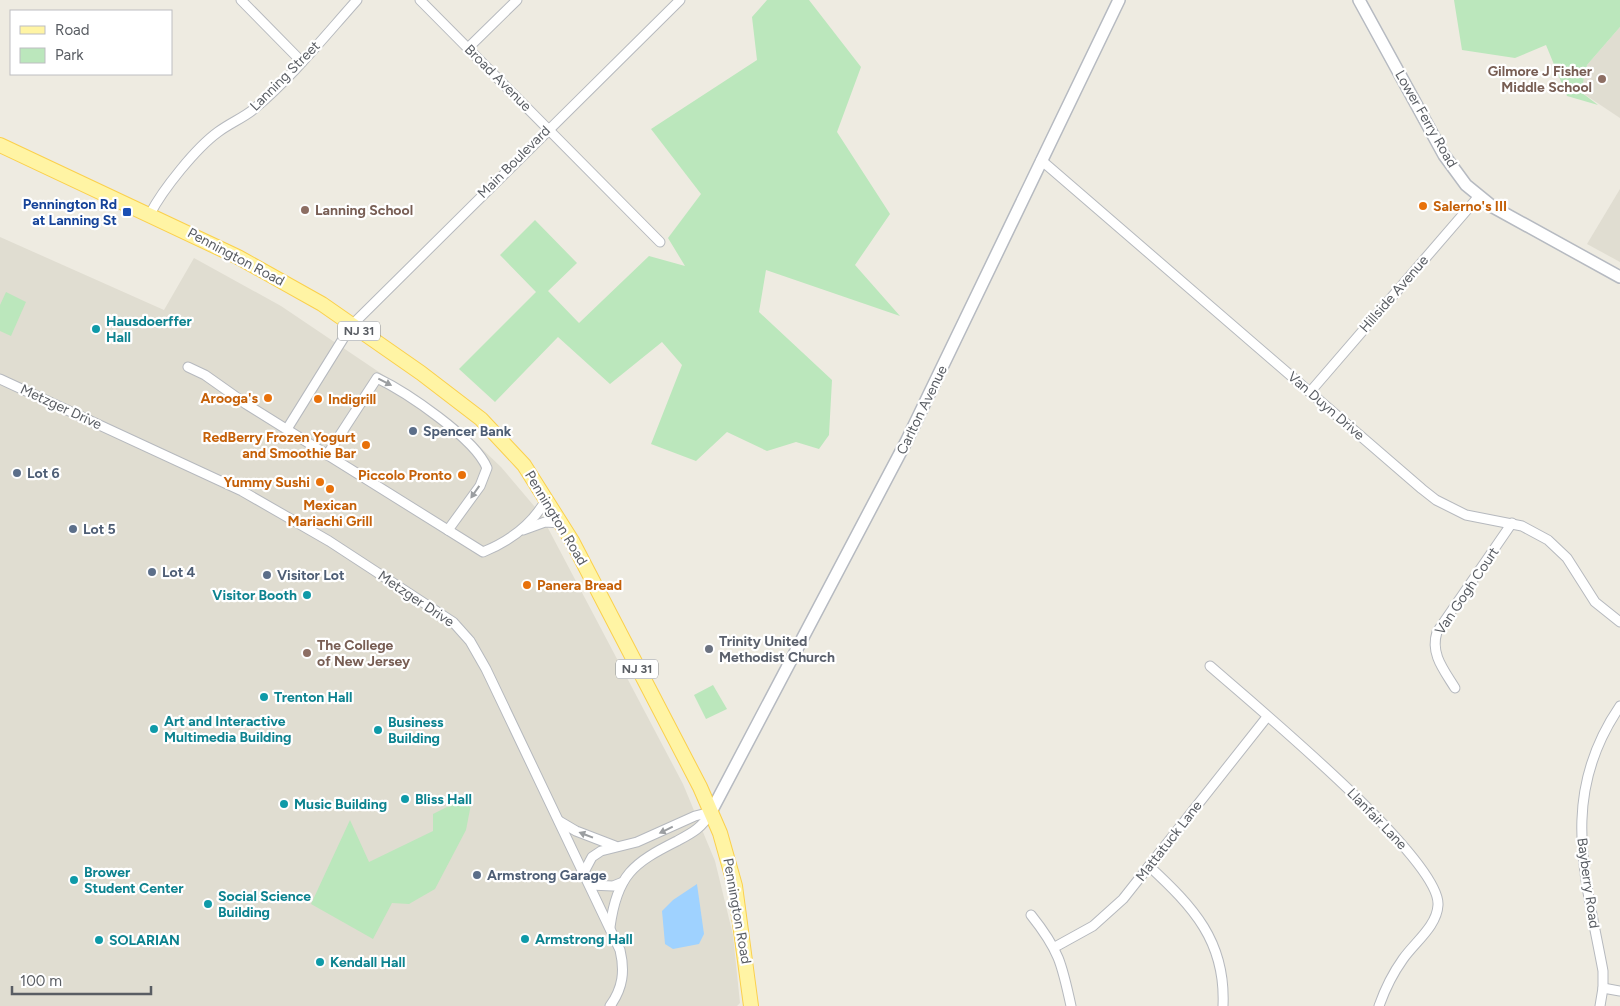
<svg xmlns="http://www.w3.org/2000/svg" width="1620" height="1006" viewBox="0 0 1620 1006" font-family="Figtree,sans-serif">
<style>
.education{fill:#e0ddd1}
.green{fill:#bbe7bc}
.water{fill:#9fd2ff}
.lines{fill:none;stroke-linecap:round;stroke-linejoin:round}
.street-casing{stroke:#b6b9be;stroke-width:11}
.secondary-casing{stroke:#b6bac1;stroke-width:14}
.primary-casing{stroke:#fbd04c;stroke-width:16}
.street{stroke:#fff;stroke-width:9}
.secondary{stroke:#fff;stroke-width:11}
.primary{stroke:#fff4a4;stroke-width:14}
.oneway{fill:#9b9ea1}
.education-dot{fill:#8d6e63;stroke:#fff;stroke-width:2}
.food-dot{fill:#e8710a;stroke:#fff;stroke-width:2}
.transit-dot{fill:#1a4fb4;stroke:#fff;stroke-width:2}
.culture-dot{fill:#0f9aa8;stroke:#fff;stroke-width:2}
.service-dot{fill:#5c6f8a;stroke:#fff;stroke-width:2}
.worship-dot{fill:#6b7280;stroke:#fff;stroke-width:2}
.labels{text-anchor:middle;dominant-baseline:central;stroke-width:4.5;stroke-linejoin:round;paint-order:stroke}
.shield{fill:#fff;stroke:#8b8e92;stroke-width:1}
.shield-label{font-size:12px;font-weight:bold;fill:#595d63}
.education-label{font-size:14px;font-weight:bold;fill:#785e54;stroke:#fff;text-anchor:start}
.street-label{font-size:14px;fill:#595d63;stroke:#fff}
.transit-label{font-size:14px;font-weight:bold;fill:#164399;stroke:#fff;text-anchor:end}
.food-label{font-size:14px;font-weight:bold;fill:#c56008;stroke:#fff;text-anchor:end}
.culture-label{font-size:14px;font-weight:bold;fill:#0d838f;stroke:#fff;text-anchor:start}
.service-label{font-size:14px;font-weight:bold;fill:#4e5e75;stroke:#fff;text-anchor:start}
.worship-label{font-size:14px;font-weight:bold;fill:#5b616d;stroke:#fff;text-anchor:start}
</style>
<rect width="100%" height="100%" fill="#eeebe1"/>
<g class="education">
<path d="M1620,27V118L1581,92L1587,65Z"/>
<path d="M1620,189V262L1587,244Z"/>
<path d="M0,237L164,310L194,258L281,306L456,424L501,467L540,513L683,784L715,861L733,935L740,1003L737,1006H0Z"/>
</g>
<g class="green">
<path d="M767,0H809L861,67L837,132L890,214L855,265L900,316L766,270L759,312L832,380L829,435L819,449L796,442L767,451L727,432L696,461L651,444L682,365L662,342L610,384L558,337L495,402L459,369L536,292L500,255L535,220L577,263L548,291L579,323L649,256L685,266L668,238L701,194L651,129L757,60L752,17Z"/>
<path d="M1454,0H1620V27L1587,65L1581,92L1598,105L1567,96L1546,45L1515,58L1462,50Z"/>
<path d="M6,292L26,302L11,336L0,331V305Z"/>
<path d="M713,685L727,709L706,719L694,695Z"/>
<path d="M473,794L466,830L435,889L409,904L392,903L373,939L311,904L350,820L369,862L433,831V814Z"/>
</g>
<path class="water" d="M697,884L704,934L699,944L673,949L665,944L662,911L673,900Z"/>
<g class="lines">
<defs>
<g id="street">
<path d="M241,0L302,62"/>
<path d="M420,0L660,242"/>
<path d="M468,48L517,0"/>
<path d="M1041,160L1422,489L1436,500L1466,515L1522,526L1548,540L1567,558L1595,602L1620,622"/>
<path d="M150,214C163,189 196,148 218,132C230,123 243,118 254,109C292,77 324,37 357,0"/>
<path d="M188,367L205,375L246,404L483,552C510,541 533,524 547,498"/>
<path d="M0,379L242,491L329,541L453,622L470,641L486,669L620,950C625,971 623,988 610,1006"/>
<path d="M1310,392L1479,196"/>
<path d="M287,429L351,326L680,0"/>
<path d="M327,455L377,378C406,392 475,438 487,468L480,486L448,530"/>
<path d="M523,530L545,522L561,523"/>
<path d="M1210,666C1251,702 1441,859 1438,905C1437,926 1415,942 1403,959C1393,973 1385,989 1379,1006"/>
<path d="M1455,688C1444,670 1430,654 1437,632L1512,523"/>
<path d="M559,821L576,831L615,846"/>
<path d="M1149,866C1193,907 1226,941 1223,1006"/>
<path d="M584,872L592,857L601,851L637,842L695,816L711,812"/>
<path d="M590,885L613,886L623,882"/>
<path d="M1031,915C1059,950 1062,964 1071,1006"/>
<path d="M610,927C617,875 633,863 677,841C692,833 702,828 711,812"/>
<path d="M1055,947L1093,926L1123,899L1267,717"/>
<path d="M1603,988L1620,991"/>
<path d="M1600,1006L1603,988V971C1585,874 1559,795 1620,706"/>
</g>
<g id="secondary">
<path d="M1359,0L1444,155L1466,185L1493,207L1620,277"/>
<path d="M711,812L907,440L1119,0"/>
</g>
<path id="primary" d="M0,145L238,257L322,304L421,373L481,419L524,465L572,541L700,787L720,833L735,886L751,1006"/>
</defs>
<use href="#street" class="street-casing"/>
<use href="#secondary" class="secondary-casing"/>
<use href="#primary" class="primary-casing"/>
<use href="#street" class="street"/>
<use href="#secondary" class="secondary"/>
<use href="#primary" class="primary"/>
</g>
<defs><path id="oneway-solid" d="M-6-.8H1V-3.2L6.5 0L1 3.2V.8H-6Z" transform="scale(1.25)"/></defs>
<g class="oneway">
<use href="#oneway-solid" transform="translate(385 382) rotate(27)"/>
<use href="#oneway-solid" transform="translate(475 492) rotate(125)"/>
<use href="#oneway-solid" transform="translate(666 830) rotate(154)"/>
<use href="#oneway-solid" transform="translate(586 835) rotate(-159)"/>
</g>
<g class="education-dot">
<circle cx="1602" cy="79" r="5"/>
<circle cx="305" cy="210" r="5"/>
<circle cx="307" cy="653" r="5"/>
</g>
<g class="food-dot">
<circle cx="1423" cy="206" r="5"/>
<circle cx="268" cy="398" r="5"/>
<circle cx="318" cy="399" r="5"/>
<circle cx="366" cy="445" r="5"/>
<circle cx="462" cy="475" r="5"/>
<circle cx="320" cy="482" r="5"/>
<circle cx="330" cy="489" r="5"/>
<circle cx="527" cy="585" r="5"/>
</g>
<rect class="transit-dot" x="122" y="207" width="10" height="10" rx="2.5"/>
<g class="culture-dot">
<circle cx="96" cy="329" r="5"/>
<circle cx="307" cy="595" r="5"/>
<circle cx="264" cy="697" r="5"/>
<circle cx="154" cy="729" r="5"/>
<circle cx="378" cy="730" r="5"/>
<circle cx="405" cy="799" r="5"/>
<circle cx="284" cy="804" r="5"/>
<circle cx="74" cy="880" r="5"/>
<circle cx="208" cy="904" r="5"/>
<circle cx="525" cy="939" r="5"/>
<circle cx="99" cy="940" r="5"/>
<circle cx="320" cy="962" r="5"/>
</g>
<g class="service-dot">
<circle cx="413" cy="431" r="5"/>
<circle cx="17" cy="473" r="5"/>
<circle cx="73" cy="529" r="5"/>
<circle cx="152" cy="572" r="5"/>
<circle cx="267" cy="575" r="5"/>
<circle cx="477" cy="875" r="5"/>
</g>
<circle class="worship-dot" cx="709" cy="649" r="5"/>
<g class="labels">
<g class="shield">
<rect x="338" y="321.5" width="42" height="19" rx="4"/>
<rect x="616" y="659.5" width="42" height="19" rx="4"/>
</g>
<g class="shield-label">
<text x="359" y="331">NJ 31</text>
<text x="637" y="669">NJ 31</text>
</g>
<g class="education-label">
<text x="1592" y="71" text-anchor="end">Gilmore J Fisher<tspan x="1592" dy="16">Middle School</tspan></text>
<text x="315" y="210">Lanning School</text>
<text x="317" y="645">The College<tspan x="317" dy="16">of New Jersey</tspan></text>
</g>
<g class="street-label">
<text transform="translate(285 76) rotate(-45)">Lanning Street</text>
<text transform="translate(498 78) rotate(45)">Broad Avenue</text>
<text transform="translate(1426 119) rotate(60)">Lower Ferry Road</text>
<text transform="translate(514 162) rotate(-45)">Main Boulevard</text>
<text transform="translate(236 257) rotate(28)">Pennington Road</text>
<text transform="translate(1394 294) rotate(-49)">Hillside Avenue</text>
<text transform="translate(1326 406) rotate(41)">Van Duyn Drive</text>
<text transform="translate(61 407) rotate(25)">Metzger Drive</text>
<text transform="translate(922 410) rotate(-64)">Carlton Avenue</text>
<text transform="translate(556 518) rotate(59)">Pennington Road</text>
<text transform="translate(1467 591) rotate(-56)">Van Gogh Court</text>
<text transform="translate(416 599) rotate(34)">Metzger Drive</text>
<text transform="translate(1377 819) rotate(46)">Llanfair Lane</text>
<text transform="translate(1169 841) rotate(-52)">Mattatuck Lane</text>
<text transform="translate(1588 883) rotate(82)">Bayberry Road</text>
<text transform="translate(737 911) rotate(80)">Pennington Road</text>
</g>
<g class="transit-label">
<text x="117" y="204">Pennington Rd<tspan x="117" dy="16">at Lanning St</tspan></text>
</g>
<g class="food-label">
<text x="1433" y="206" text-anchor="start">Salerno's III</text>
<text x="258" y="398">Arooga's</text>
<text x="328" y="399" text-anchor="start">Indigrill</text>
<text x="356" y="437">RedBerry Frozen Yogurt<tspan x="356" dy="16">and Smoothie Bar</tspan></text>
<text x="452" y="475">Piccolo Pronto</text>
<text x="310" y="482">Yummy Sushi</text>
<text x="330" y="505" text-anchor="middle">Mexican<tspan x="330" dy="16">Mariachi Grill</tspan></text>
<text x="537" y="585" text-anchor="start">Panera Bread</text>
</g>
<g class="culture-label">
<text x="106" y="321">Hausdoerffer<tspan x="106" dy="16">Hall</tspan></text>
<text x="297" y="595" text-anchor="end">Visitor Booth</text>
<text x="274" y="697">Trenton Hall</text>
<text x="164" y="721">Art and Interactive<tspan x="164" dy="16">Multimedia Building</tspan></text>
<text x="388" y="722">Business<tspan x="388" dy="16">Building</tspan></text>
<text x="415" y="799">Bliss Hall</text>
<text x="294" y="804">Music Building</text>
<text x="84" y="872">Brower<tspan x="84" dy="16">Student Center</tspan></text>
<text x="218" y="896">Social Science<tspan x="218" dy="16">Building</tspan></text>
<text x="535" y="939">Armstrong Hall</text>
<text x="109" y="940">SOLARIAN</text>
<text x="330" y="962">Kendall Hall</text>
</g>
<g class="service-label">
<text x="423" y="431">Spencer Bank</text>
<text x="27" y="473">Lot 6</text>
<text x="83" y="529">Lot 5</text>
<text x="162" y="572">Lot 4</text>
<text x="277" y="575">Visitor Lot</text>
<text x="487" y="875">Armstrong Garage</text>
</g>
<g class="worship-label">
<text x="719" y="641">Trinity United<tspan x="719" dy="16">Methodist Church</tspan></text>
</g>
</g>
<rect x="10" y="10" width="162" height="65" fill="#ffffff" stroke="#bdbec1"/>
<rect x="20" y="26" width="25" height="8" fill="#fff4a4" stroke="#bdbec1"/>
<text x="55" y="35" font-size="15" fill="#595d63">Road</text>
<rect x="20" y="48" width="25" height="15" fill="#bbe7bc" stroke="#bdbec1"/>
<text x="55" y="60" font-size="15" fill="#595d63">Park</text>
<path d="M12 986v8h139v-8" fill="none" stroke="#595d63" stroke-width="2.5"/>
<text x="20" y="986" font-size="15" fill="#595d63" stroke="#ffffff" stroke-width="4" paint-order="stroke">100 m</text>
</svg>
